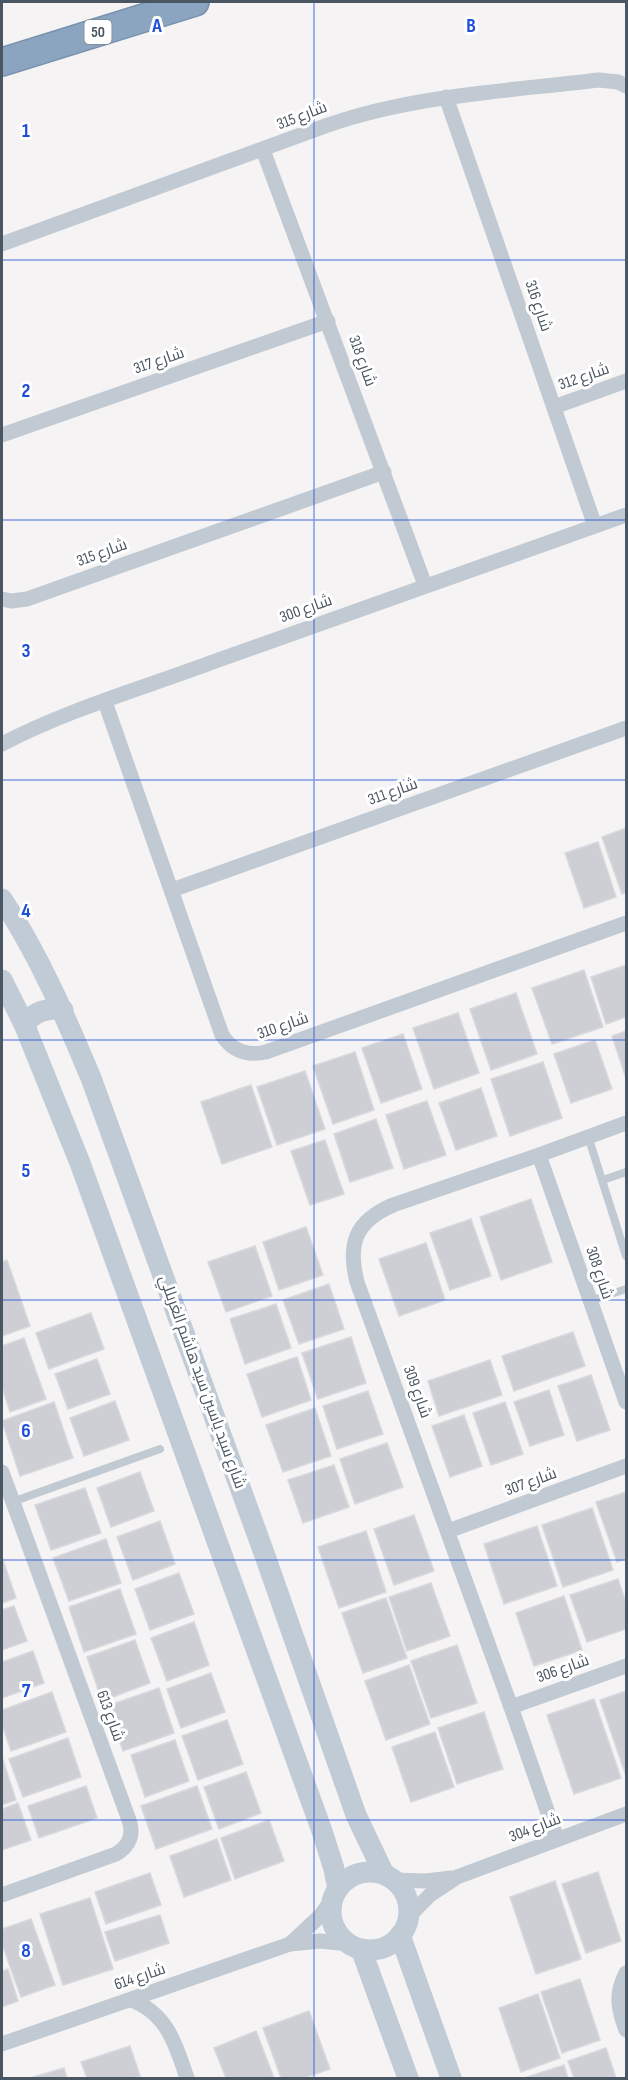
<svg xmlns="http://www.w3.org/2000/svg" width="628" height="2080" viewBox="0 0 628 2080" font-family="'Sofia Sans Condensed',Cairo,sans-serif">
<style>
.building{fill:#cdcfd5;stroke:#d7d9de;stroke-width:1.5}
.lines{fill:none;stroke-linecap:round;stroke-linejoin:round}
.highway-casing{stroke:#7690ad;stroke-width:30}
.lane{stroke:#c1cad2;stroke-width:8}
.street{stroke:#c1cad2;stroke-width:15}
.secondary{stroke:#c1cbd6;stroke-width:21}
.highway{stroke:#8ba5c1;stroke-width:27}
.grid{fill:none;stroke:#1d4ed8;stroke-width:1.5;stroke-opacity:0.55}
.labels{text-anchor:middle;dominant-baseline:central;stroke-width:6;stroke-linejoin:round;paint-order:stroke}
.shield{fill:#fff;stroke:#808990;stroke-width:1.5}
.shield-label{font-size:15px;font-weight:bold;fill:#4a5661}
.street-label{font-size:16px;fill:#4a5661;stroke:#fff}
.grid-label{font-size:20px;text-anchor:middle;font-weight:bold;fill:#1d4ed8;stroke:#fff;stroke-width:6;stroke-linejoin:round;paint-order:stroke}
</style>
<rect width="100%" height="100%" fill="#f5f3f3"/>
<g class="building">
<path d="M626,828V892L622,894L602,837Z"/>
<path d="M598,842L616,897L584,908L565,853Z"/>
<path d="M626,965V1017L606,1024L591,977Z"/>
<path d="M584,970L603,1027L552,1044L532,988Z"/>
<path d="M516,993L537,1054L491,1070L470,1009Z"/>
<path d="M458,1013L479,1073L434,1089L413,1028Z"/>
<path d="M626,1031V1078L612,1036Z"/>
<path d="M403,1034L422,1089L381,1103L362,1048Z"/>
<path d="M595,1040L612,1089L571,1103L554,1054Z"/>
<path d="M355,1052L374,1110L333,1124L313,1066Z"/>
<path d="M543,1062L562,1118L510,1136L491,1079Z"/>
<path d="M305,1071L325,1129L277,1145L257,1087Z"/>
<path d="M251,1085L272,1147L222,1164L201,1102Z"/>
<path d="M481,1088L497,1136L456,1150L439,1103Z"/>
<path d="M427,1101L446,1155L404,1169L386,1115Z"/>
<path d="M376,1119L393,1168L350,1182L334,1134Z"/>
<path d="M325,1140L344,1194L310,1205L291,1151Z"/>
<path d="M531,1199L552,1262L501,1280L480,1217Z"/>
<path d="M471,1219L491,1276L450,1290L430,1233Z"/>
<path d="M306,1227L323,1275L279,1290L263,1242Z"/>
<path d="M426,1243L445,1300L399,1316L379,1259Z"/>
<path d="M255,1246L272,1296L226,1312L208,1262Z"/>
<path d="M7,1260L30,1326L2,1336V1262Z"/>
<path d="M329,1284L344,1329L299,1344L283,1300Z"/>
<path d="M276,1304L291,1348L245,1364L230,1319Z"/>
<path d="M91,1313L104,1349L49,1369L36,1333Z"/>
<path d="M573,1332L585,1366L514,1391L502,1356Z"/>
<path d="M351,1337L366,1383L318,1399L302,1353Z"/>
<path d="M24,1338L46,1399L10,1412L2,1387V1346Z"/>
<path d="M297,1357L311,1400L262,1417L247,1374Z"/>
<path d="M97,1359L110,1394L68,1409L55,1374Z"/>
<path d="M490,1360L502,1395L439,1416L428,1381Z"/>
<path d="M591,1375L610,1430L577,1441L558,1386Z"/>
<path d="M549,1390L564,1435L530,1446L514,1402Z"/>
<path d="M368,1391L383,1434L337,1449L323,1406Z"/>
<path d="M115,1401L129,1440L84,1456L70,1418Z"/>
<path d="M54,1402L73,1458L20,1476L2,1421Z"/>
<path d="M505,1402L523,1454L491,1465L473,1413Z"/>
<path d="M315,1408L331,1456L283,1472L266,1425Z"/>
<path d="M464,1415L482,1466L450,1477L432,1426Z"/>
<path d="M387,1443L403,1487L355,1504L340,1459Z"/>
<path d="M334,1465L349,1507L303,1523L288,1480Z"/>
<path d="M140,1472L154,1511L111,1527L97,1488Z"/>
<path d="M85,1488L101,1533L51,1550L35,1505Z"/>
<path d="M626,1492V1559L617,1562L596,1502Z"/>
<path d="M592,1508L613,1570L563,1587L542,1525Z"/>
<path d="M414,1515L434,1571L394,1585L374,1529Z"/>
<path d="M160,1521L175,1564L133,1580L117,1537Z"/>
<path d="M537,1526L557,1586L504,1604L484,1544Z"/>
<path d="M366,1531L386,1592L339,1608L318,1547Z"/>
<path d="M106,1539L121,1583L69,1601L53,1558Z"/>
<path d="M2,1557L16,1598L2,1603Z"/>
<path d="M179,1573L194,1614L150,1630L135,1589Z"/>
<path d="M618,1579L626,1603V1629L587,1642L570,1595Z"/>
<path d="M431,1583L450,1636L407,1651L389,1597Z"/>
<path d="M120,1589L136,1634L84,1652L69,1607Z"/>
<path d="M564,1596L582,1650L534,1666L516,1613Z"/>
<path d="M386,1598L407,1658L363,1673L342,1613Z"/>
<path d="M14,1606L27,1641L2,1650V1610Z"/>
<path d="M194,1622L209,1665L167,1681L151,1638Z"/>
<path d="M135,1640L150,1683L102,1701L87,1657Z"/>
<path d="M457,1645L477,1703L431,1718L411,1661Z"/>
<path d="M33,1651L44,1683L2,1698V1662Z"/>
<path d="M409,1665L430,1724L386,1740L365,1681Z"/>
<path d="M211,1673L225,1712L181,1728L167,1689Z"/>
<path d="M159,1688L174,1733L123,1751L107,1706Z"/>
<path d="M626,1691V1776L600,1700Z"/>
<path d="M52,1692L66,1732L11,1751L2,1724V1710Z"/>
<path d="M594,1699L621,1778L574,1794L547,1715Z"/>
<path d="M484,1712L503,1769L457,1784L438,1728Z"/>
<path d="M227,1720L243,1764L198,1780L182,1736Z"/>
<path d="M435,1732L454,1787L411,1802L392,1747Z"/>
<path d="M68,1738L81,1777L23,1797L9,1759Z"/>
<path d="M175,1740L189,1781L145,1797L131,1755Z"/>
<path d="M2,1757L16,1800L2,1805Z"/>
<path d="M246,1772L261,1813L219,1829L204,1787Z"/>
<path d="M86,1786L97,1818L39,1838L28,1806Z"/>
<path d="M197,1786L212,1829L156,1849L141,1806Z"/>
<path d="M18,1803L31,1840L2,1850V1809Z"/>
<path d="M269,1820L284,1861L235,1879L221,1838Z"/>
<path d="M217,1839L231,1880L184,1897L170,1856Z"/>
<path d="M598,1872L621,1941L586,1953L562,1884Z"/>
<path d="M150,1873L161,1905L106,1924L95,1892Z"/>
<path d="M555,1881L581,1959L536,1974L510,1897Z"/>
<path d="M90,1898L113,1969L63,1985L40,1914Z"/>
<path d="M160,1915L169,1943L115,1961L105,1932Z"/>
<path d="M31,1919L55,1985L21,1997L2,1944V1929Z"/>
<path d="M8,1969L18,2001L2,2007V1971Z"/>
<path d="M580,1979L600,2040L562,2053L541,1992Z"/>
<path d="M538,1994L560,2058L521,2072L499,2008Z"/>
<path d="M309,2011L330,2069L304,2078H281L263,2028Z"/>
<path d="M256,2031L274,2078H226L214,2048Z"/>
<path d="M130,2046L140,2076L132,2078H87L81,2062Z"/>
<path d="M606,2048L616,2078H574L568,2061Z"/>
<path d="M564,2065L568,2078H524Z"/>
<path d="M64,2068L67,2078H30Z"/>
</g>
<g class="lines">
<defs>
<path id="highway" d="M2,62L195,2"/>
</defs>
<use href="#highway" class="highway-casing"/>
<g class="lane">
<path d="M588,1136L626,1256"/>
<path d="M603,1180L626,1172"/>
<path d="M590,1301L626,1289"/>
<path d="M12,1502L160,1449"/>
</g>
<g class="street">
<path d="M446,97L595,526"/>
<path d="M263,150L425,585"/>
<path d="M2,244L328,125C415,95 508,91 599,80L618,82L626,86"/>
<path d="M554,407L626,381"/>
<path d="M2,435L328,321"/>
<path d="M2,599L11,601L27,599L384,472"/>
<path d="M105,702L222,1035C233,1052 247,1056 266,1052L626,923"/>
<path d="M2,744C67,710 140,689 210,663C348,613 488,565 626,515"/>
<path d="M172,890L626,728"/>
<path d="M539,1155L626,1402"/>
<path d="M2,1472L129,1820C134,1834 130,1846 116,1854L2,1895"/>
<path d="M448,1531L626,1466"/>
<path d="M511,1707L626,1666"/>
<path d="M557,1839L511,1707L357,1282C347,1243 356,1221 393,1205L539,1155L626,1123"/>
<path d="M393,1880L426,1881L451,1878"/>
<path d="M408,1917L430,1895L457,1877L626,1814"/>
<path d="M290,1944L320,1916L332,1900"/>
<path d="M626,1973C615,1994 618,2009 626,2030"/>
<path d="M131,2000C167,2013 176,2045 187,2078"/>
<path d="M2,2044L290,1944L320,1941L349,1944"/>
</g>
<g class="secondary">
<path d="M2,899C39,955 65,1016 91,1078L264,1553L356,1815L384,1874"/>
<path d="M2,980L24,1024L80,1163L322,1831L334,1869L338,1889"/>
<path d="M24,1024C35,1012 46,1007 63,1010"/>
<circle cx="370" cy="1911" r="39"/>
<path d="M400,1935L451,2078"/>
<path d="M361,1949L408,2078"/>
</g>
<use href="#highway" class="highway"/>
</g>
<path class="grid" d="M314,2V2078M2,260H626M2,520H626M2,780H626M2,1040H626M2,1300H626M2,1560H626M2,1820H626"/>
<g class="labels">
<rect class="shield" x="84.5" y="20" width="27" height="24" rx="4.5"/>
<g class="shield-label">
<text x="98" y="32">50</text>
</g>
<g class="street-label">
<text transform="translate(302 116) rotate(-21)">شارع 315</text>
<text transform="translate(538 306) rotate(71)">شارع 316</text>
<text transform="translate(159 361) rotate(-19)">شارع 317</text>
<text transform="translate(362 361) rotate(70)">شارع 318</text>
<text transform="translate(584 377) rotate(-19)">شارع 312</text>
<text transform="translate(102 553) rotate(-20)">شارع 315</text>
<text transform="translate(306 609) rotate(-20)">شارع 300</text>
<text transform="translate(393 792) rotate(-20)">شارع 311</text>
<text transform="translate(283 1026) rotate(-19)">شارع 310</text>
<text transform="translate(599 1273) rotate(71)">شارع 308</text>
<text transform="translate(202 1382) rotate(70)">شارع سيد ياسين سيد هاشم الغربللي</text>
<text transform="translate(417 1392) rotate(70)">شارع 309</text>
<text transform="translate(531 1482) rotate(-20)">شارع 307</text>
<text transform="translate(563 1669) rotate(-20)">شارع 306</text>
<text transform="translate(110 1716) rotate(70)">شارع 613</text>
<text transform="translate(535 1828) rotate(-21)">شارع 304</text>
<text transform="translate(140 1977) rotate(-19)">شارع 614</text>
</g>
</g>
<g class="grid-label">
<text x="157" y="32">A</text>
<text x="471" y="32">B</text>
<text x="26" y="137">1</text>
<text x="26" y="397">2</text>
<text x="26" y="657">3</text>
<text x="26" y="917">4</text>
<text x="26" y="1177">5</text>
<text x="26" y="1437">6</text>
<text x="26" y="1697">7</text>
<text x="26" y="1957">8</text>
</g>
<rect width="628" height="2080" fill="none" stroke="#4a5661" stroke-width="6"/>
</svg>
